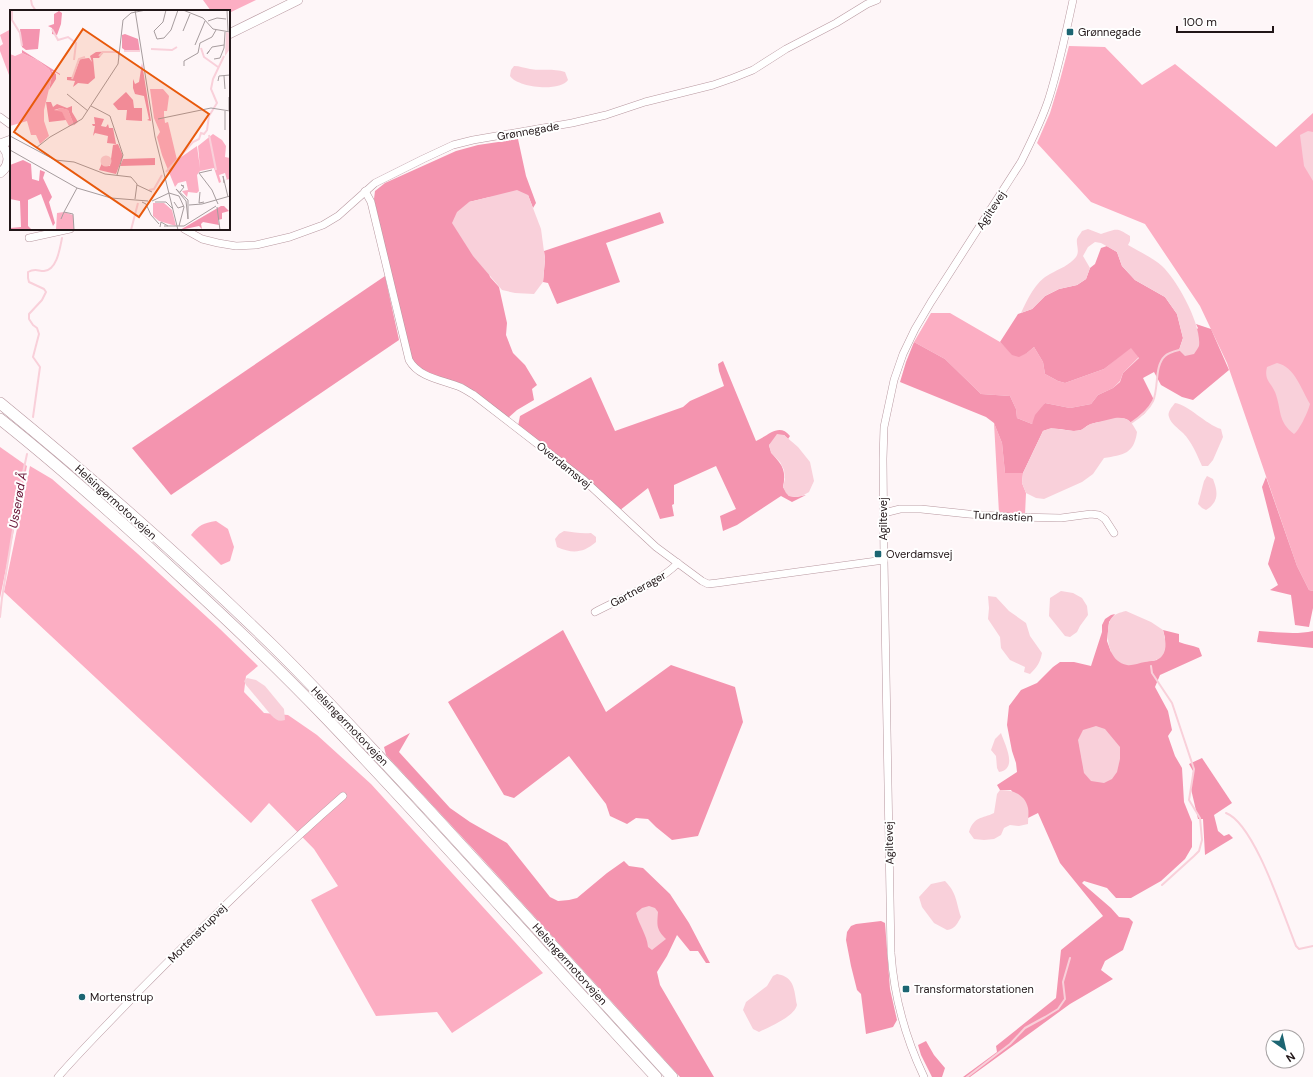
<svg xmlns="http://www.w3.org/2000/svg" width="1313" height="1077" viewBox="0 0 1313 1077" font-family="'DM Sans',sans-serif">
<style>
.green{fill:#fcaec3}
.forest{fill:#f494af}
.water{fill:#f9d0da}
.lines{fill:none;stroke-linecap:round;stroke-linejoin:round}
.stream{stroke:#f9d0da;stroke-width:2}
.minor-casing{stroke:#b898a0;stroke-width:8}
.major-casing{stroke:#b898a0;stroke-width:10}
.highway-casing{stroke:#b898a0;stroke-width:12}
.minor{stroke:#fff;stroke-width:7}
.major{stroke:#fff;stroke-width:9}
.highway{stroke:#fff;stroke-width:11}
.poi-dot{fill:#1c6572;stroke:#fff;stroke-width:1.5}
.labels{text-anchor:middle;dominant-baseline:central;stroke-width:4;stroke-linejoin:round;paint-order:stroke}
.poi-label{font-size:11px;fill:#211618;stroke:#fff;text-anchor:start}
.street-label{font-size:11px;fill:#211618;stroke:#fff}
.water-label{font-size:12px;font-style:italic;fill:#651133;stroke:#fff}
.inset-river{fill:none;stroke:#f9d0da;stroke-width:2}
.inset-road{fill:none;stroke:#a69c9e;stroke-width:1}
.view{fill:#e8590c;fill-opacity:0.15;stroke:#e8590c;stroke-width:2}
.inset-edge{fill:none;stroke:#211618;stroke-width:2}
</style>
<rect width="100%" height="100%" fill="#fef6f8"/>
<g class="green">
<path d="M203,0H256L229,13V11H211Z"/>
<path d="M11,29V74L9,75L0,51V46L3,44L0,35Z"/>
<path d="M1069,46L1105,47L1142,85L1175,64L1276,147L1313,113V591L1309,590L1297,566L1227,363L1200,306L1145,224L1091,202L1037,143L1050,113L1060,80Z"/>
<path d="M931,313H950L1000,342L1013,355L1027,353L1034,347L1043,362L1045,374L1058,381L1065,383L1104,369L1131,347L1139,357L1123,373L1120,381L1113,388L1098,395L1091,404L1070,408L1045,403L1032,424L1017,418L1016,409L1010,396L981,394L945,359L914,342Z"/>
<path d="M994,423L1002,443L1005,473H1023L1022,483L1026,493L1025,515L999,513Z"/>
<path d="M0,447L27,466L0,598Z"/>
<path d="M30,466L52,479L138,554L220,629L258,666L246,676L244,692L264,713L288,715L317,735L371,784L543,973L452,1033L437,1012L376,1016L311,900L338,886L314,849L269,803L251,823L4,592Z"/>
<path d="M216,521L228,529L234,547L230,561L221,565L191,535C199,525 203,523 216,521Z"/>
</g>
<g class="forest">
<path d="M518,139L526,176L536,203L533,208L528,195L490,197L469,202L490,277L499,287L507,323L506,335L513,353L525,365L537,385L532,389L534,400L517,410L508,418L463,384L431,374L420,368L411,359L374,199L375,191L385,183L456,151L478,145Z"/>
<path d="M660,212L664,223L606,243L620,282L557,304L548,283L543,282L545,259L544,251Z"/>
<path d="M1107,246L1117,252L1122,266L1135,280L1165,297L1177,314L1183,338L1179,350L1198,328L1196,324L1211,329L1229,370L1193,400L1182,397L1161,385L1154,372L1143,378L1154,400L1144,414L1131,423C1125,415 1115,419 1107,421C1101,422 1095,422 1089,425C1086,426 1084,429 1081,430C1069,434 1058,425 1043,431L1023,473H1005L1002,443L994,423L986,417L900,382L906,362L914,342L945,359L981,394L1010,396L1016,409L1017,418L1032,424L1035,415L1045,403L1070,408L1091,404L1098,395L1113,388L1120,382L1123,373L1139,358L1131,348L1104,369L1065,383L1058,381L1045,374L1043,362L1034,347L1027,353L1019,357L1012,355L1000,342L1018,314L1032,309L1045,296L1059,289L1077,285L1086,279L1090,268L1095,264L1101,248Z"/>
<path d="M385,276L399,340L171,495L132,448Z"/>
<path d="M723,361L756,441C768,436 779,422 790,436L788,439L784,435L769,445C771,454 774,455 779,462C785,469 785,478 783,487L789,496L796,497L806,495L792,502L781,496L737,525L723,531L720,516L736,509L716,466L674,485V504L672,505L674,516L660,519L648,488L619,511L518,426L520,416L591,377L615,431L683,407L690,401L724,386L719,371L718,364Z"/>
<path d="M1266,477L1297,566L1309,590L1313,591V608L1309,627L1295,625L1291,595L1270,590L1278,585L1268,564L1275,538L1262,487Z"/>
<path d="M1115,614L1109,622L1107,641L1111,652L1151,661L1157,660L1165,638L1163,630L1179,634V642C1186,645 1192,645 1199,648L1202,656L1160,675L1155,687L1168,711L1172,730L1168,736L1175,756L1182,768L1184,802L1192,822V847L1185,859L1161,881L1131,898H1116L1107,888L1084,881L1082,883L1111,908L1119,917L1129,918L1133,922L1123,950L1105,961L1101,970L1113,979L1070,1004L970,1077H963L997,1052L996,1046L1056,998L1061,950L1103,916L1060,863L1038,813L1028,818V813L1011,790H1000L997,785L1017,772L1016,763L1012,751L1007,725L1009,706L1021,690L1037,683L1053,667L1060,662H1074L1091,666L1102,632V625L1105,619L1111,615Z"/>
<path d="M563,630L606,712L671,665L735,687L743,722L698,836L672,840L656,827L648,819L636,818L627,824L610,816L606,804L569,756L514,798L504,795L448,702Z"/>
<path d="M1259,631C1276,632 1296,635 1313,631V648L1257,642Z"/>
<path d="M410,733L399,752L450,808L470,822L507,843L550,897L558,901L569,900L577,898L607,873L624,861L629,866L643,868L670,894L689,923L710,963H706L698,951H690L677,935L667,956L657,972L660,985L714,1077H680L475,851L386,755L384,747Z"/>
<path d="M1202,758L1232,803L1214,815L1218,831L1224,836L1229,834L1233,838L1205,855L1203,819H1198L1191,789L1193,771L1189,764Z"/>
<path d="M881,921L885,923L890,989L897,1020L893,1027L866,1034L861,994L857,990L851,966L846,940L847,932L851,926L856,924Z"/>
<path d="M926,1041L934,1055L945,1068L942,1077H932L921,1055L918,1045Z"/>
</g>
<g class="water">
<path d="M514,66C520,66 524,68 530,69C541,71 553,68 565,72L568,80C560,92 518,88 510,76L511,70Z"/>
<path d="M1308,131L1313,132V181L1304,166L1300,135Z"/>
<path d="M517,190L528,195L541,229L545,259L543,282L534,294L515,293L502,290L473,256L452,223L457,212L469,202Z"/>
<path d="M1088,229L1101,234C1117,229 1116,227 1130,236V241L1128,245C1138,251 1153,258 1162,266C1177,280 1202,325 1199,346C1198,348 1196,351 1194,354L1185,356L1179,350L1183,338L1177,314L1165,297L1135,280L1122,266L1117,252L1101,243L1095,242L1088,247L1083,256L1090,268L1086,279L1077,285L1059,289L1045,296L1032,309L1021,313C1028,298 1035,282 1050,274C1059,269 1070,265 1076,257C1080,251 1076,245 1077,239C1078,236 1081,233 1082,231Z"/>
<path d="M1277,363C1295,367 1301,389 1310,404C1308,412 1299,431 1294,434C1277,421 1282,410 1275,392C1270,381 1264,380 1267,367Z"/>
<path d="M1175,403C1189,405 1205,424 1221,429L1223,437L1213,460L1208,466H1202C1197,455 1192,442 1183,433C1178,428 1171,424 1169,417C1167,412 1172,407 1175,403Z"/>
<path d="M1115,418C1128,417 1131,421 1137,432C1134,454 1123,455 1104,458L1093,474L1082,482L1044,499L1036,498L1026,493L1022,483L1023,473L1043,431L1051,428L1073,431L1081,430L1090,424Z"/>
<path d="M777,434L784,435L798,447L810,462L814,481L809,492L802,496L796,497L789,496L786,493L783,487L785,479L784,470L780,462L771,453L769,445Z"/>
<path d="M1207,476L1213,479C1218,492 1219,502 1206,510L1202,508L1198,504L1204,481Z"/>
<path d="M564,531C574,532 581,534 591,533L596,537V542C583,553 573,554 557,547L555,539L559,534Z"/>
<path d="M1061,591L1073,593L1082,598L1087,606L1088,615L1080,626L1077,632L1070,637L1065,636L1049,616L1050,598Z"/>
<path d="M988,596L996,597L1009,611L1026,623L1030,636L1042,653C1040,663 1037,667 1030,674L1024,672L1025,667L1010,660L1001,648L1000,637L988,619L989,608Z"/>
<path d="M1126,611L1151,622L1163,630C1165,638 1168,649 1162,656C1158,661 1151,661 1145,662C1139,663 1132,666 1127,665C1111,662 1107,644 1108,631C1109,617 1113,614 1126,611Z"/>
<path d="M247,678L256,680L265,686L284,709L285,720C279,722 276,720 271,715L246,685L244,681Z"/>
<path d="M1096,726L1105,729L1120,747V759L1117,772L1112,779L1104,783L1091,781L1084,773L1078,740L1083,730Z"/>
<path d="M1001,733C1004,743 1019,769 999,772L997,768L996,756L991,750L995,739Z"/>
<path d="M1000,790C1013,790 1025,794 1028,808C1029,813 1028,819 1028,824L1019,826L1010,825L1004,828L1001,835L994,839L984,840L974,839L969,832C974,816 982,819 994,813L997,794Z"/>
<path d="M945,881C957,893 956,902 961,917C957,924 955,929 947,930L934,923L922,907L919,897L931,884Z"/>
<path d="M649,906L655,908L658,912C657,925 656,929 666,939L652,950L648,947C647,935 639,925 636,913L642,908Z"/>
<path d="M777,974C795,977 794,990 797,1005C794,1017 769,1027 759,1032L753,1029L743,1010L746,1002L767,986L773,976Z"/>
</g>
<g class="lines">
<g class="stream">
<path d="M31,0L32,5L36,11"/>
<path d="M33,417L40,367L33,357L39,334L37,328L33,325L29,319V314L42,300L46,292L44,289L29,282L28,278V272C35,268 38,271 44,271C57,270 60,248 62,238"/>
<path d="M1131,423C1140,417 1148,411 1153,401C1159,388 1154,366 1165,356C1168,353 1175,351 1179,350"/>
<path d="M0,617L2,598L15,517V510L27,454"/>
<path d="M1151,666L1152,673L1172,703L1194,769L1189,800L1200,818L1202,840L1199,851L1194,856L1162,885"/>
<path d="M1226,813C1255,824 1284,917 1296,946L1299,949L1313,946"/>
<path d="M967,1077L1010,1044L1025,1028L1045,1017L1058,1009L1065,999L1063,982L1070,958"/>
</g>
<defs>
<g id="minor">
<path d="M0,117L11,125"/>
<path d="M365,191L371,202L409,360C419,378 443,380 460,387C465,389 470,393 474,395L584,480L656,547L702,581L708,584L717,583L884,560"/>
<path d="M184,229L202,239L218,243L236,246L256,245L290,237L323,225L338,216L375,183L423,159L453,145L473,140L572,123L606,115L645,102L713,85L733,78L753,70L786,49L836,23L867,4L877,0"/>
<path d="M29,238L70,229"/>
<path d="M884,513L900,509H921L968,514L1011,517L1061,518L1091,514L1099,515L1105,519L1114,533"/>
<path d="M595,612C622,598 657,584 678,563"/>
<path d="M58,1077C84,1047 112,1020 139,991C205,924 272,858 343,796"/>
<path d="M924,1077C905,1037 894,997 891,953L884,560L883,459L884,427L894,380L903,354L915,329L931,302L1021,162C1031,142 1042,120 1049,98C1059,66 1066,33 1073,0"/>
</g>
<g id="major">
<path d="M229,34L298,0"/>
<path d="M0,144C10,152 11,165 0,173"/>
<path d="M0,144L11,140"/>
</g>
<g id="highway">
<path d="M0,403C94,480 185,560 272,645C321,693 367,744 414,794C501,888 586,983 672,1077"/>
<path d="M0,419C63,469 124,524 183,579C232,624 281,671 327,719C439,836 546,958 656,1077"/>
</g>
</defs>
<use href="#minor" class="minor-casing"/>
<use href="#major" class="major-casing"/>
<use href="#highway" class="highway-casing"/>
<use href="#minor" class="minor"/>
<use href="#major" class="major"/>
<use href="#highway" class="highway"/>
</g>
<g class="poi-dot">
<rect x="1066" y="28" width="8" height="8" rx="2"/>
<rect x="874" y="550" width="8" height="8" rx="2"/>
<rect x="902" y="985" width="8" height="8" rx="2"/>
<circle cx="82" cy="997" r="4"/>
</g>
<g class="labels">
<g class="poi-label">
<text x="1078" y="32">Grønnegade</text>
<text x="886" y="554">Overdamsvej</text>
<text x="914" y="989">Transformatorstationen</text>
<text x="90" y="997">Mortenstrup</text>
</g>
<g class="street-label">
<text transform="translate(528 131) rotate(-10)">Grønnegade</text>
<text transform="translate(991 210) rotate(-57)">Agiltevej</text>
<text transform="translate(564 465) rotate(39)">Overdamsvej</text>
<text transform="translate(116 502) rotate(42)">Helsingørmotorvejen</text>
<text transform="translate(1003 516) rotate(3)">Tundrastien</text>
<text transform="translate(883 519) rotate(-90)">Agiltevej</text>
<text transform="translate(638 589) rotate(-29)">Gartnerager</text>
<text transform="translate(350 726) rotate(46)">Helsingørmotorvejen</text>
<text transform="translate(889 843) rotate(-91)">Agiltevej</text>
<text transform="translate(197 933) rotate(-45)">Mortenstrupvej</text>
<text transform="translate(570 964) rotate(48)">Helsingørmotorvejen</text>
</g>
<g class="water-label">
<text transform="translate(18 500) rotate(-80)">Usserød Å</text>
</g>
</g>
<g transform="translate(10 10)">
<rect width="220" height="220" fill="#fef6f8"/>
<path d="M12,43L27,50L39,59L42,66L34,100V111L39,126L30,134L26,125H21L17,111L0,116V44L5,46ZM140,79H153L159,86L157,101H154V105L155,113L158,112L167,150L187,136L190,158L188,136L203,124L212,130L216,136L215,147L220,148V169L215,170H217L215,163L209,165L211,172L213,171L209,173L204,158L190,161L187,165L189,181L187,183L178,182L177,187L172,181L178,180L176,171L168,173L165,177L152,145L147,127L150,122L144,108ZM51,98L58,100L64,115L59,116L53,105L44,101ZM143,193H154L162,200L166,216L149,211L143,206ZM54,202L63,205L64,220H46L47,203Z" fill="#fcaec3"/>
<path d="M49,1L52,3L51,14L47,25L42,24V18L38,16L44,14V4ZM10,19H30L28,39L16,40L12,37ZM115,24L128,29L130,42L116,41L112,38V25ZM12,40L50,64V65L45,62L41,61L46,64V69L39,80L42,66L39,59L27,50L12,43ZM110,41L108,48V42L93,43L89,48H83L85,68L78,74L68,73L63,77L65,71L57,70V67H63L70,49L79,48L82,52L80,46L86,42ZM132,53L141,111L137,110L139,109L134,86L125,84L123,78V69L125,74L129,72ZM116,82L123,90L124,98H132V111L116,110L117,100H108L103,94ZM36,92H41L43,97L47,94L57,98L62,96V102L68,112L64,115L58,100L51,98L44,100L52,102L56,110L39,112ZM84,107L94,109L91,116L96,117L98,114L99,118H103L106,134L97,133L98,126L85,123L83,126L85,116H83L82,114H85ZM108,134L113,146L106,164L89,160L92,153V155L100,156L103,135ZM145,148V155L110,156L113,149ZM13,150L21,154L22,169L29,171L30,160L35,162L33,168L42,187L39,192L45,213L43,216L31,184L18,190V216L22,220H0V218L11,217L10,191L0,189V155ZM211,196H214L219,201L212,203V209L208,210L209,215L193,212L191,214L192,219L189,216L170,220Z" fill="#f494af"/>
<path d="M216,22L220,23V39L215,46ZM90.5 151a5.5 5.5 0 1 1 11 0a5.5 5.5 0 1 1-11 0Z" fill="#f9d0da"/>
<path class="inset-river" d="M2,0V10L10,23L12,36M42,19L48,30L58,27L66,33L64,50M191,38L194,47L208,57M141,39L162,40L167,37M114,41H130M89,46L93,42H108M62,69L69,49L75,47M199,125L206,160M156,162L183,132L189,129L191,123L194,124L197,120L199,106L207,93L201,79L203,69L214,46M139,180L144,179L152,165M121,220L128,193"/>
<path class="inset-road" d="M125,0L145,127L168,220M156,0L153,12L144,21L147,29L154,28L161,20L168,0M173,0L193,8L203,19L220,22M217,0L218,21M198,11L207,8L216,9M173,21L180,4M185,35L195,11M199,41L197,44L202,37L214,35M204,49L210,48L214,38L215,22M174,56V51L188,43L190,33L202,27L206,20M214,66L215,79M208,71L209,66L220,65M57,84L78,101M219,87V100M81,96L100,106L113,145L107,165M148,109L201,98L220,101M215,120V101M0,126L45,150L64,152L95,164L121,167L127,174L125,189M26,138L40,127L72,109L108,54L113,10L121,3L136,0M0,140L67,178L101,188L138,191M202,160L189,163L202,180L208,194M214,173L213,166L218,187M127,175L142,182M166,179L178,190V209L176,191ZM170,182L174,177L171,175L174,176M190,182L189,193L194,192M142,191L159,183L169,186L174,197L169,216M132,192L136,194L141,205L149,214M145,192H156L163,199M164,192L168,198L174,196M179,195L192,194L220,186M207,197L210,220M54,202L67,178M51,209L54,202L63,204L64,220M154,216H174L206,196M150,217L151,212L158,216"/>
<path class="view" d="M73,19L199,104L129,207L4,122Z"/>
<rect width="220" height="220" class="inset-edge"/>
</g>
<g transform="translate(1285 1049) rotate(146)"><circle r="19" fill="#ffffff" stroke="#a6a2a3"/>
<path d="M0-3L7 15L0 10L-7 15Z" fill="#1c6572"/>
<text y="-6" font-size="11" font-weight="bold" text-anchor="middle" fill="#211618">N</text>
</g>
<path d="M1177 26v6h96v-6" fill="none" stroke="#211618" stroke-width="2"/>
<text x="1183" y="26" font-size="12" fill="#211618" stroke="#ffffff" stroke-width="3" paint-order="stroke">100 m</text>
</svg>
